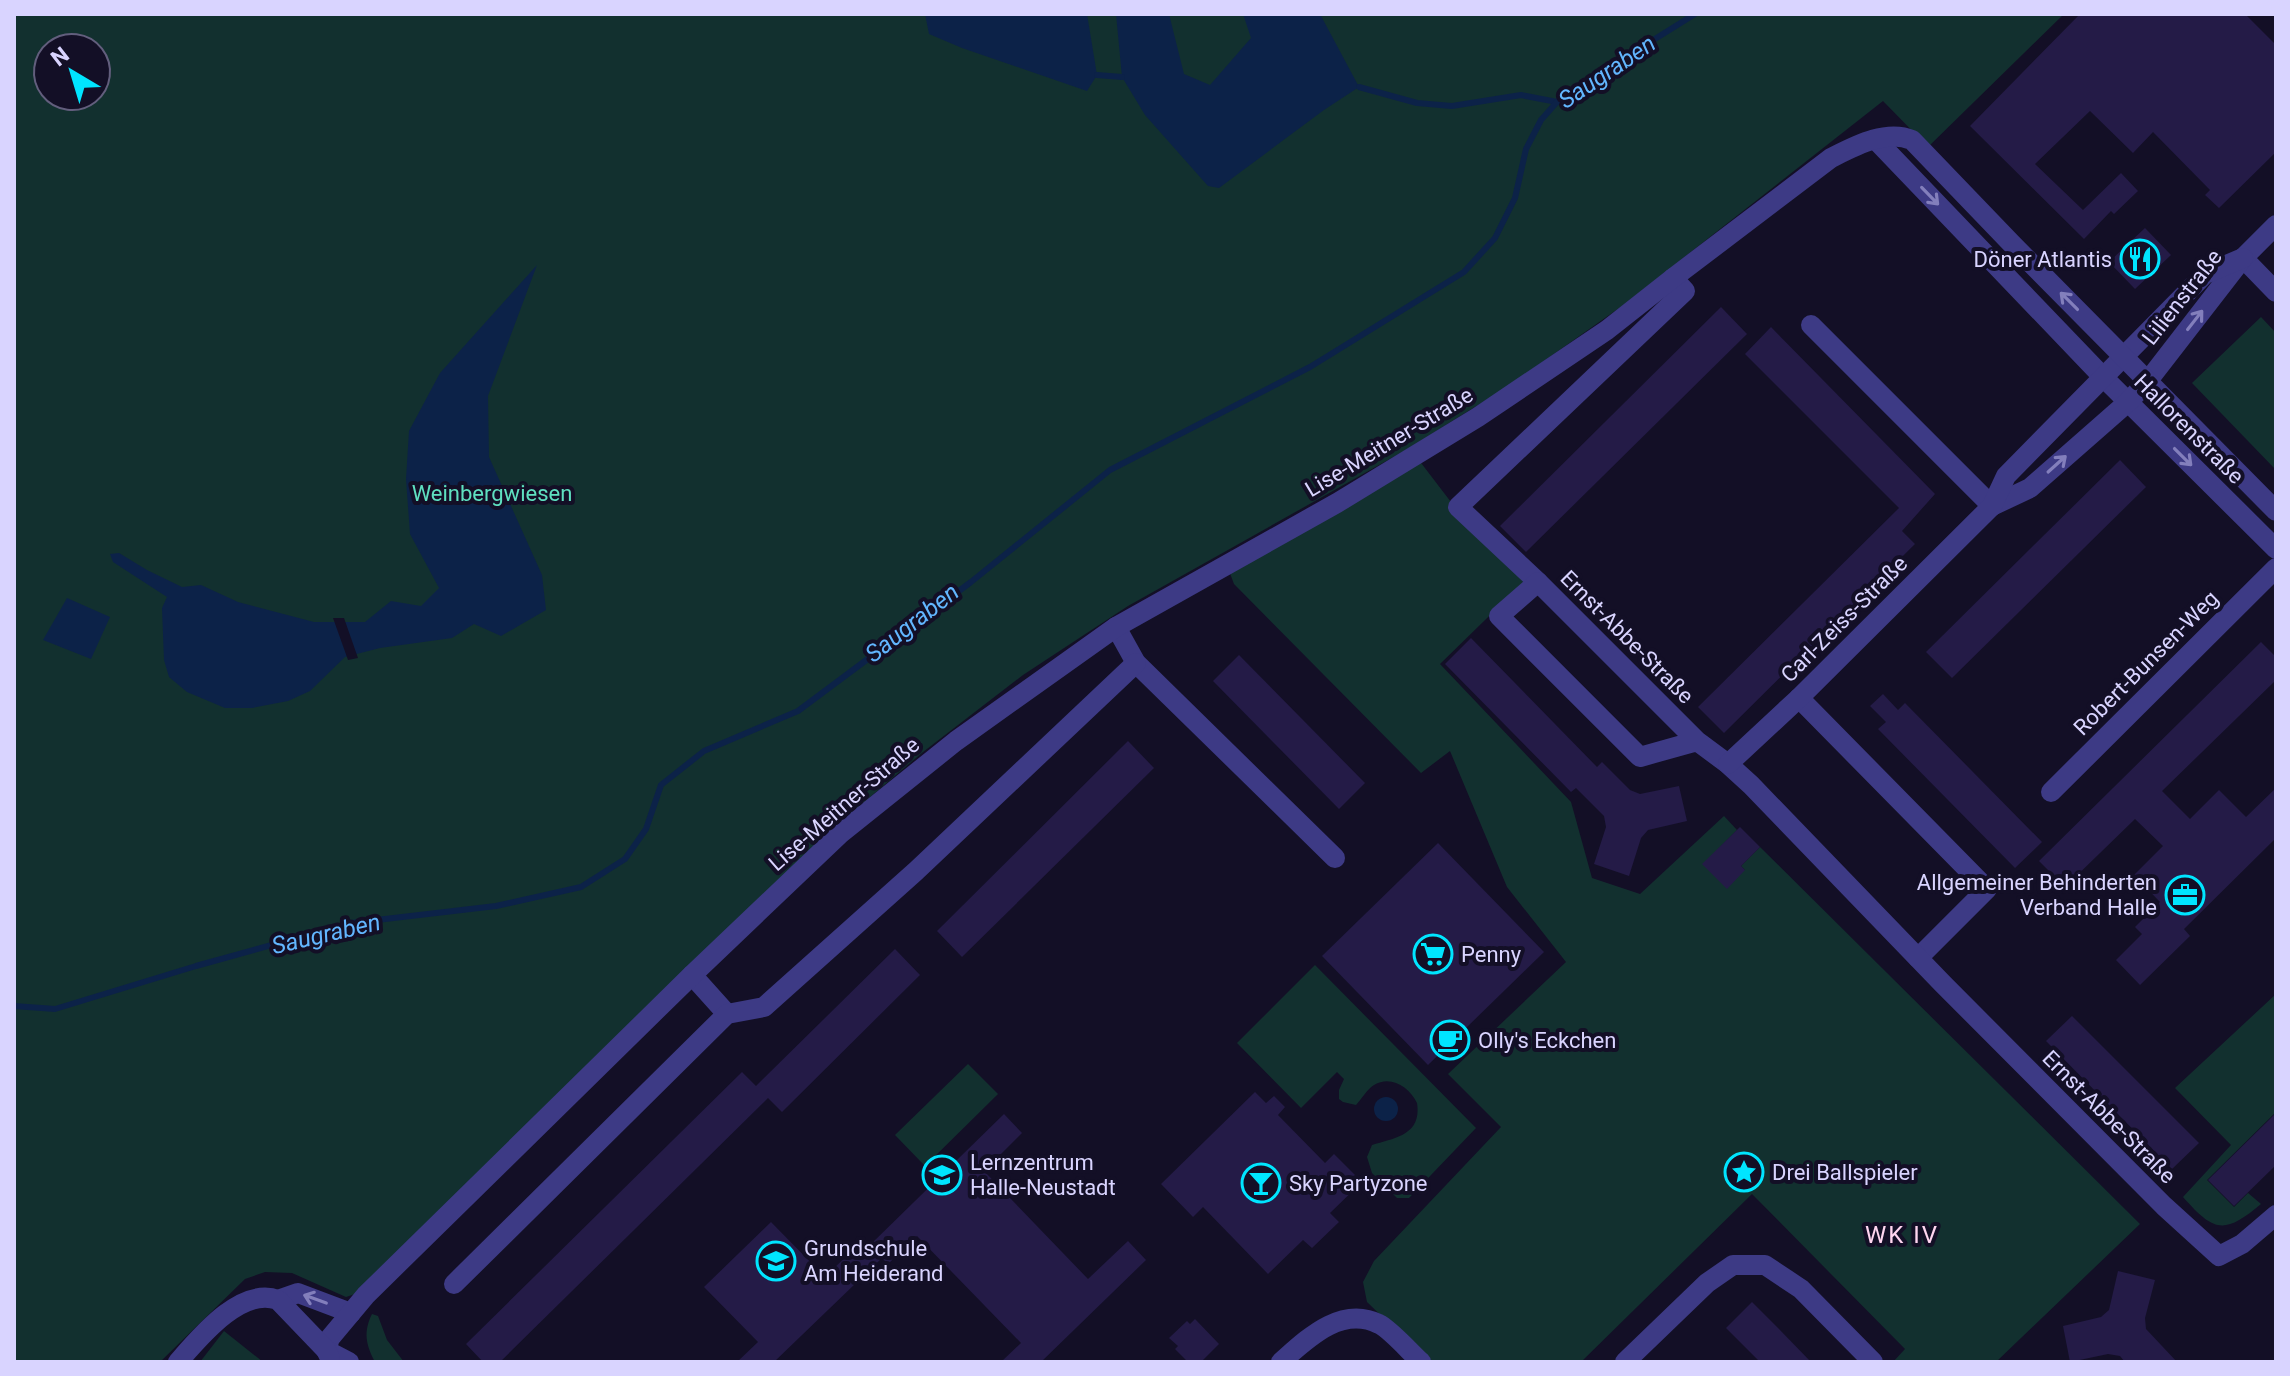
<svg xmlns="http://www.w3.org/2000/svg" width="2290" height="1376" viewBox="0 0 2290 1376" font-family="Roboto,sans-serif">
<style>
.green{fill:#12302f;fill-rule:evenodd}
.water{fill:#0c2248}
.pier{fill:#130f26}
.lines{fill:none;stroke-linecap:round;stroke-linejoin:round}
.stream{stroke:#0c2248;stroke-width:6}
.building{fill:#241b47}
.minor{stroke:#3d3a85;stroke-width:20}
.oneway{stroke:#837fbc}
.labels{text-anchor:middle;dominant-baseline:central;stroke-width:8;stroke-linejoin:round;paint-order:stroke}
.poi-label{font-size:22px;fill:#d9d4ff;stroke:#130f26;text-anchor:start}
.street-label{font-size:22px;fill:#d9d4ff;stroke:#130f26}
.park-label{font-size:22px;fill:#5fe0c0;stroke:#130f26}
.water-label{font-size:24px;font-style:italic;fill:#62b6ff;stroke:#130f26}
.neighbourhood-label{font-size:24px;letter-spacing:2px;fill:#ffd6f0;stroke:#130f26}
</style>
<rect width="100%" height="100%" fill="#130f26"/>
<g class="green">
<path d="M14,14H2064L1928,147L1883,101L1622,306L1507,387L1404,451L1128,606L1023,675L923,752L822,838L355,1294L346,1297L292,1273L265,1272L245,1279L160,1362H14ZM48,48H96V96H48Z"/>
<path d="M2261,317L2276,333V470L2192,383Z"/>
<path d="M1415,455L1454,506L1527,579L1440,664L1571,802L1592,878L1640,894L1724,816L1737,830L1703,864L1745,870L1741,866L1760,847L2140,1224L1996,1362H1893L1905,1349L1752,1194L1581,1362H1429L1367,1302L1363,1282L1374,1261L1501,1127L1448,1074L1566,962L1507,887L1450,751L1421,773L1234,584L1228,568Z"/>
<path d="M1315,965L1476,1128L1409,1198H1397L1372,1173L1367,1157L1372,1145C1395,1138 1422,1135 1417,1103C1409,1087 1391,1075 1374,1085C1366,1090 1362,1099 1356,1105L1343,1102L1339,1099V1090L1344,1079L1337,1072L1301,1108L1237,1043Z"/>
<path d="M2276,994V1112L2207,1180L2234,1207L2248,1193L2261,1204C2224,1235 2214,1232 2183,1197L2231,1145L2175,1088Z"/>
<path d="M968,1064L998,1094L925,1166L895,1135Z"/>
<path d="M372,1314L378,1316L387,1340L404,1362H375C366,1345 363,1332 372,1314Z"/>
<path d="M224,1331L263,1362H200Z"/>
</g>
<g class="water">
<path d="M925,14H1087L1097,75L1087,91L962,48L929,34Z"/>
<path d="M1116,14H1169L1184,74L1210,85L1251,38L1243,14H1320L1359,87L1324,110L1219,188L1208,186L1145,115L1122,77Z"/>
<path d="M537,265L488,396L489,457L542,575L546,610L501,636L474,624L452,638L380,648L345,657L310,691L288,701L252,708H225L187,692L169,677L164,660L162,608L167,597L113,562L110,554L119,553L147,570L182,587L201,585L238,602L314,622H365L391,601L421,606L439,588L410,534L406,479L409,431L440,373Z"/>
<path d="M67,598L110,617L91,659L43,640Z"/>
<circle cx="1386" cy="1109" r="12"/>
</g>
<path class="pier" d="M333,618H344L358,658L348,660Z"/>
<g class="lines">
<g class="stream">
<path d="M1097,75L1122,77"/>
<path d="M1359,87L1417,103L1452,106L1521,95L1557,102"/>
<path d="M14,1006L55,1009L196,966L351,923L496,906L581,887L625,859L646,829L661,785L704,751L798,711L971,582L1110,470L1310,367L1464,272L1495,238L1515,198L1526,149L1541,120L1557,102L1611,75L1634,52L1695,14"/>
</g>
</g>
<g class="building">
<path d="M2080,14H2245L2276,45V152L2219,208L2205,195L2210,190L2153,132L2133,153L2090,111L2035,164L2083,210L2121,173L2138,191L2114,214L2111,211L2084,239L1970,126Z"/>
<path d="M2145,228L2171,255L2135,289L2109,262Z"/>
<path d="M1721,307L1747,334L1526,552L1500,526Z"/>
<path d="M1771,327L1935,494L1902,531L1915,544L1724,733L1698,707L1899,508L1745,354Z"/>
<path d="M2120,460L2146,487L1952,678L1926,652Z"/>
<path d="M1471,638L1597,767L1602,762L1630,790L1640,794L1679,786L1687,821L1648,830L1641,838L1629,876L1594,864L1606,827L1604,816L1576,788L1571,792L1445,664Z"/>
<path d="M2261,642L2276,657V680L2162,791L2190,819L2219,790L2246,817L2276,788V838L2184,929L2190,936L2140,985L2116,960L2142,934L2135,927L2160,902L2134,875L2163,846L2135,819L2065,887L2039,861Z"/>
<path d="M1239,655L1365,783L1339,809L1213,681Z"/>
<path d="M1883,694L1898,710L1905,703L2042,842L2015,868L1878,729L1886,722L1870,706Z"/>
<path d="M1128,741L1154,768L962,957L937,931Z"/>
<path d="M1740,827L1760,847L1741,866L1745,870L1727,889L1702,864Z"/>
<path d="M1438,843L1544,952L1428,1065L1322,956Z"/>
<path d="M895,949L920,975L782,1112L768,1098L500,1362H483L466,1344L742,1072L756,1086Z"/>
<path d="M2072,1016L2199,1143L2172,1169L2046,1041Z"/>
<path d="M1255,1092L1266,1103L1274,1096L1285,1107L1278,1115L1325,1163L1334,1154L1362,1182L1330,1213L1339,1222L1312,1248L1303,1240L1268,1274L1203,1207L1193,1217L1161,1184Z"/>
<path d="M2276,1113V1165L2234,1206L2208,1180Z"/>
<path d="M1004,1114L1022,1133L984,1171L1088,1279L1128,1241L1146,1260L1041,1362H1001L1021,1343L917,1236L888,1264L882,1258L774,1362H737L758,1342L704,1287L771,1222L825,1277L864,1239L870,1245Z"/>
<path d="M2118,1271L2155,1280L2145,1318L2146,1329L2177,1362H2125L2120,1356L2108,1354L2070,1362L2063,1326L2101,1317L2109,1310Z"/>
<path d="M1752,1302L1778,1328L1811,1362H1760L1726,1328Z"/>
<path d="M1195,1319L1219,1344L1201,1362H1188L1175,1349L1178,1346L1169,1338L1187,1321L1190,1324Z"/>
</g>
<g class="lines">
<g class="minor">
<path d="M1876,140L2103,377L2276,549"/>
<path d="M2243,258L2276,292"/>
<path d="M1811,325L1992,506"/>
<path d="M1992,506L2030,488L2128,402L2147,382L2243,258L2276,225"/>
<path d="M1538,582L1458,507L1685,291L1673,278"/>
<path d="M1116,627L1136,663L1335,858"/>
<path d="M1799,698L1987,889L1918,958"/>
<path d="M1697,741L1640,757L1499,616L1538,582L1697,741L1728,764L1751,785L1943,984L2164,1206L2219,1256L2242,1244L2276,1215"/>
<path d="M1728,764L1799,698L1992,506L2006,476L2205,274L2243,258"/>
<path d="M2051,792L2276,568"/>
<path d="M692,975L727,1014"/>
<path d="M454,1284L727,1014L764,1007L916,871L1136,663"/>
<path d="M278,1300L298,1293L351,1313"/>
<path d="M326,1350L330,1338L366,1295L692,975L840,834L956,741L1116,627L1337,503L1478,417L1607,330L1673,278L1831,158C1855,146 1886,129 1912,140L2011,243L2276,511"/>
<path d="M326,1350L349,1362"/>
<path d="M178,1362C199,1338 241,1286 278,1300L326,1350L330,1358"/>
<path d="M1281,1362C1307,1339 1341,1305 1379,1324C1390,1329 1410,1352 1421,1362"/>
<path d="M1625,1362L1707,1283L1733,1265H1765L1801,1289L1873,1362"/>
</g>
</g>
<defs><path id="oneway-shaft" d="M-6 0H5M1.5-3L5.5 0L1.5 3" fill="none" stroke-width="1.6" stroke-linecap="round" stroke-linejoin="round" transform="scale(2)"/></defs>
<g class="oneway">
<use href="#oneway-shaft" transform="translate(1930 196) rotate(46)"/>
<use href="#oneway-shaft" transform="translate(2069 301) rotate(-135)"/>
<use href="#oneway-shaft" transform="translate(2195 320) rotate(-52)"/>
<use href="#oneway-shaft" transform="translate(2183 457) rotate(45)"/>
<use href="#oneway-shaft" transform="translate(2057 464) rotate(-42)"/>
<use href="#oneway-shaft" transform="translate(315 1299) rotate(-160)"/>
</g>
<defs>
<symbol id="restaurant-ring" viewBox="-11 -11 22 22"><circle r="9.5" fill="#130f26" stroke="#00e5ff" stroke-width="1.5"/><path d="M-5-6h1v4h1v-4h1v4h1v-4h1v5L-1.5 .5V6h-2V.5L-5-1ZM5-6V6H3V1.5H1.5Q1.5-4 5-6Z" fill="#00e5ff"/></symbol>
<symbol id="office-ring" viewBox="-11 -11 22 22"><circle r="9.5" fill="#130f26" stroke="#00e5ff" stroke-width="1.5"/><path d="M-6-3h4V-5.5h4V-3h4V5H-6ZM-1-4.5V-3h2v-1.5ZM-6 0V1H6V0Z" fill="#00e5ff"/></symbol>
<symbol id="supermarket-ring" viewBox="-11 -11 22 22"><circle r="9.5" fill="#130f26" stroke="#00e5ff" stroke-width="1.5"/><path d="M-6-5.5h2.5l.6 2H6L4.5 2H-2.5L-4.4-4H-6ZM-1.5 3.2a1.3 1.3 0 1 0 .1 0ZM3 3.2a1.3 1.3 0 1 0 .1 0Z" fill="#00e5ff"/></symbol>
<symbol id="cafe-ring" viewBox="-11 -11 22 22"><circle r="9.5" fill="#130f26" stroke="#00e5ff" stroke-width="1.5"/><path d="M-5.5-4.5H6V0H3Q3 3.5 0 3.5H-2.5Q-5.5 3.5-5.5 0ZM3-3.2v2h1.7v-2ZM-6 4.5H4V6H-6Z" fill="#00e5ff"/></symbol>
<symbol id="sight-ring" viewBox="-11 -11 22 22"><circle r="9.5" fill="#130f26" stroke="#00e5ff" stroke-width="1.5"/><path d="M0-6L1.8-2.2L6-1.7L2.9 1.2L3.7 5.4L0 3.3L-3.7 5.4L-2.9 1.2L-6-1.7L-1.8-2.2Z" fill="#00e5ff"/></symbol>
<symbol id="school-ring" viewBox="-11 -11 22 22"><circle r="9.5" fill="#130f26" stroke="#00e5ff" stroke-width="1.5"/><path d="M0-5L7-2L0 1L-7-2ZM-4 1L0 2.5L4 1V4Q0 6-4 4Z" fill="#00e5ff"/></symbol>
<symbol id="bar-ring" viewBox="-11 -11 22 22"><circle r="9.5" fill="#130f26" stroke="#00e5ff" stroke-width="1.5"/><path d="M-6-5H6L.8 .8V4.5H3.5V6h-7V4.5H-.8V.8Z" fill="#00e5ff"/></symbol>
</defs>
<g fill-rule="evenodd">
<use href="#restaurant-ring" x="2118" y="237" width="44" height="44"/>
<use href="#office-ring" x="2163" y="873" width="44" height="44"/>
<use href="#supermarket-ring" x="1411" y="932" width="44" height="44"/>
<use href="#cafe-ring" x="1428" y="1018" width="44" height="44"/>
<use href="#sight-ring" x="1722" y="1150" width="44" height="44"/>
<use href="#school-ring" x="920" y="1153" width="44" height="44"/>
<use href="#bar-ring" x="1239" y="1161" width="44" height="44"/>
<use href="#school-ring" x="754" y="1239" width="44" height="44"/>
</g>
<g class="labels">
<g class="poi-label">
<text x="2112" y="259" text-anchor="end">Döner Atlantis</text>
<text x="2157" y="882" text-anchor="end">Allgemeiner Behinderten<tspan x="2157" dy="25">Verband Halle</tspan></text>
<text x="1461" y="954">Penny</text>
<text x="1478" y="1040">Olly's Eckchen</text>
<text x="970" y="1162">Lernzentrum<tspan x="970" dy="25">Halle-Neustadt</tspan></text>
<text x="1772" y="1172">Drei Ballspieler</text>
<text x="1289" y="1183">Sky Partyzone</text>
<text x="804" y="1248">Grundschule<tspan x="804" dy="25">Am Heiderand</tspan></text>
</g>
<g class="street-label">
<text transform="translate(2182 297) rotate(-52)">Lilienstraße</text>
<text transform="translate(2189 429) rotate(45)">Hallorenstraße</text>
<text transform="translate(1389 442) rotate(-31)">Lise-Meitner-Straße</text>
<text transform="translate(1844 619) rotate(-45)">Carl-Zeiss-Straße</text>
<text transform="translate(1627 637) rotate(45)">Ernst-Abbe-Straße</text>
<text transform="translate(2146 663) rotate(-45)">Robert-Bunsen-Weg</text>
<text transform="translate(844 804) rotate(-41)">Lise-Meitner-Straße</text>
<text transform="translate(2109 1117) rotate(45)">Ernst-Abbe-Straße</text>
</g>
<g class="park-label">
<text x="492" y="493">Weinbergwiesen</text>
</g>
<g class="water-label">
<text transform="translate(1607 72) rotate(-34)">Saugraben</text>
<text transform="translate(912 623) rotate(-38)">Saugraben</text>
<text transform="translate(326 934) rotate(-13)">Saugraben</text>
</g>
<g class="neighbourhood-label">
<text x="1902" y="1235">WK IV</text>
</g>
</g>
<rect width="2290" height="1376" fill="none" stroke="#d9d4ff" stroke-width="32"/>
<g transform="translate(72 72) rotate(322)"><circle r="38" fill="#130f26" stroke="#625e7d" stroke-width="2"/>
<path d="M0-6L14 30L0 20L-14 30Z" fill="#00e5ff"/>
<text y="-12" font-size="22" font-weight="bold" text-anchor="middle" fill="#d9d4ff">N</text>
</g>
</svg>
